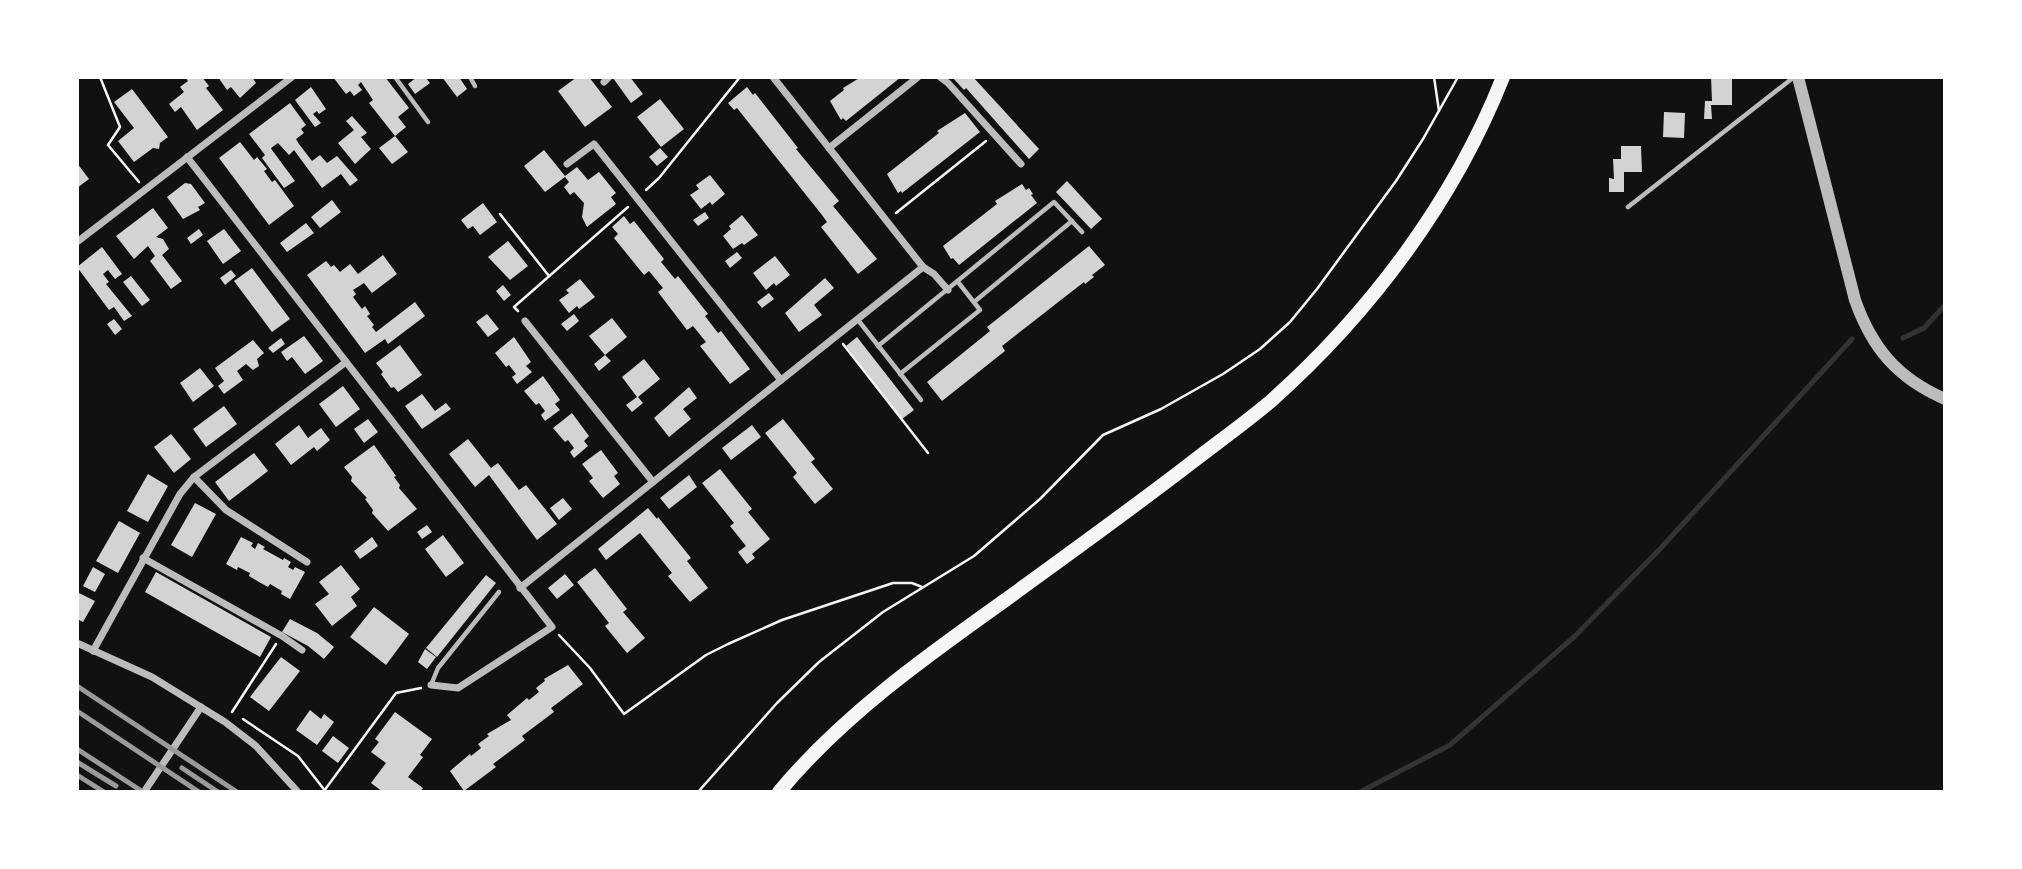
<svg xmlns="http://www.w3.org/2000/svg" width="2022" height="869" viewBox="0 0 2022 869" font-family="Mulish,sans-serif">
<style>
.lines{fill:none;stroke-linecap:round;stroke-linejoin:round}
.stream{stroke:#333;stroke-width:5}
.building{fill:#d3d3d3}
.path{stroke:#f5f5f5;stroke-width:2.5}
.service{stroke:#bcbcbc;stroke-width:4.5}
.minor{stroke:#bcbcbc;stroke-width:7}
.tertiary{stroke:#bcbcbc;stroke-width:12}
.secondary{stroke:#f5f5f5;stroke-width:14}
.rail{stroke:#9a9a9a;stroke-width:5}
</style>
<rect width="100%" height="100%" fill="#111"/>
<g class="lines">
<g class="stream">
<path d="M1903,338L1924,328L1945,305"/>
<path d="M1360,792L1450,745L1574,637L1659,550L1852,339"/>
</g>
</g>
<g class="building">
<path d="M185,77H202L209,86L206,88L223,110L197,130L181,107L175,112L169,104L184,92L180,87L188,81Z"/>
<path d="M218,77H252L256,83L240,98L231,87L227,90Z"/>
<path d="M333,77H385L409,108L398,117L406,127L395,136L369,103L373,100L361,82L358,85L362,90L354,96L350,91L346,94Z"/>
<path d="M417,77H425L430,83L415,94L408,84Z"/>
<path d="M442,77H459L467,89L457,97Z"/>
<path d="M577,77H589L612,107L585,127L558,91Z"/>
<path d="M615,77H630L643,94L631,103L613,78Z"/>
<path d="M861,77H901L846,121L843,118L841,120L830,101L844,90L843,88Z"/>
<path d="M952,77H973L1039,149L1029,159L966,88L964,90Z"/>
<path d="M1711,77H1732V105H1711L1712,119H1704L1705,101H1712Z"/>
<path d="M311,87L326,109L319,114L317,111L313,114L321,123L315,127L295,100Z"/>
<path d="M747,87L753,95L755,93L798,148L796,149L839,201L833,206L877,259L858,274L821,227L827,222L822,215L737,108L734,110L728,103Z"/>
<path d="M132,89L168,137L160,143L159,149L153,148L134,162L118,141L134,128L114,102Z"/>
<path d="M660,99L684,129L661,147L637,117Z"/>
<path d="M290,103L306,125L301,129L304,133L296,139L299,144L312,161L320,155L327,163L337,156L358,180L350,186L341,174L322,188L294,150L289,155L278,143L271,148L272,150L295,181L284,188L262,158L265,155L249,134Z"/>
<path d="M1664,112L1685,113L1684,138L1663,137Z"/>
<path d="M965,113L980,132L902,193L901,191L898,193L887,174L939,133L937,131Z"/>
<path d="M352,116L367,133L361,137L371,149L355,164L338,143L354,130L346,121Z"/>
<path d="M395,136L408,152L392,164L379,148Z"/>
<path d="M240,142L254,160L257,157L267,169L264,171L272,182L275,180L294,206L269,225L219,158Z"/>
<path d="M1621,146H1641L1642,172H1624V192H1609V178L1614,179L1613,159H1621Z"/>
<path d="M660,148L668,157L657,166L649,157Z"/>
<path d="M544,150L565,176L577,167L588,180L599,172L616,193L611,197L616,204L587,227L582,217L584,203L574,192L570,195L564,187L569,182L565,177L545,192L524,166Z"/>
<path d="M77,163L89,179L77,188Z"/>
<path d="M710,175L725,194L712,205L710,202L701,209L690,195L699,189L696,185Z"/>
<path d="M1067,181L1102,219L1091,229L1056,192Z"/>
<path d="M185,183L191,184L205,203L198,207L200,210L183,219L167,197Z"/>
<path d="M1022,184L1026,190L1029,188L1033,194L1031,195L1037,203L959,265L953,258L951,259L943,246L997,204L995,201Z"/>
<path d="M332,200L341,212L320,228L311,217Z"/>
<path d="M483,203L497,222L480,235L473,226L468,229L461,220Z"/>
<path d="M153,208L168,228L156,237L163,239L169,249L162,255L182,281L171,289L150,261L155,256L148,246L134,259L116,236Z"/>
<path d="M705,212L709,218L698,226L693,220Z"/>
<path d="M742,215L758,235L744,245L742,243L733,249L723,236L731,229L729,226Z"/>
<path d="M624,216L630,224L634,221L664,259L661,262L675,279L678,276L708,314L705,316L718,333L721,331L750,369L730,384L700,346L706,342L693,326L687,330L658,292L663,288L649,271L644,275L614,238L618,234L612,227Z"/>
<path d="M306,223L314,233L287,252L280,243Z"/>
<path d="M199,229L203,235L191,244L187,238Z"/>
<path d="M224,229L241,251L223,264L207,241Z"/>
<path d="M508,241L528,266L510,280L488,257Z"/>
<path d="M1089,246L1105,265L1092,275L1094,277L1085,284L1084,282L1002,346L1005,351L942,401L927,382L990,331L987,327Z"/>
<path d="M102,247L122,274L115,279L108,270L103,274L109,282L106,284L132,316L124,321L114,307L109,310L77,267Z"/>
<path d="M737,252L742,258L730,268L725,261Z"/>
<path d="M383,255L397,274L372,293L364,283L353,290L356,294L353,297L362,309L365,306L370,314L367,316L374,325L372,327L376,332L415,302L425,316L388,344L385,339L365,353L307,275L326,261L331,267L334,265L340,272L350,264L358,274Z"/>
<path d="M775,256L790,275L776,286L774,283L766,290L753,273Z"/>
<path d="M252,268L290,319L272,332L234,281Z"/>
<path d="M231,270L236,276L225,285L220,278Z"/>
<path d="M131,276L150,300L142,306L123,282Z"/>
<path d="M825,278L834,288L814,305L822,315L799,332L785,313Z"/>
<path d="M580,279L595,297L579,309L577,306L569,313L559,300L569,293L566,290Z"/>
<path d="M503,285L511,295L504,301L496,291Z"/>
<path d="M769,293L774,299L762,308L757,302Z"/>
<path d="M487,314L499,329L488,337L476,322Z"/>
<path d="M574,314L579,321L567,331L561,324Z"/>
<path d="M612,318L627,337L605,355L611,361L599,371L594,364L605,355L589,336Z"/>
<path d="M114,319L122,329L115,335L107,324Z"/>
<path d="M304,336L323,361L305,374L292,357L287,361L281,352Z"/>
<path d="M514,337L531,362L526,366L532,372L517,384L512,377L516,374L509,365L506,367L495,353Z"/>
<path d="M857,337L914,410L902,419L846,346Z"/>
<path d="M281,338L285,344L273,353L268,348Z"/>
<path d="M253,340L264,353L257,359L259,366L253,370L246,364L237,371L243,380L224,394L218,386L224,381L215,368Z"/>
<path d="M400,345L422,375L398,392L394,387L391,388L381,374L383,372L376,363Z"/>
<path d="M644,359L660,379L638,397L643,403L632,412L626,405L637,397L622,377Z"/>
<path d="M200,368L214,386L193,402L180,383Z"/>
<path d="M543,376L560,400L555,404L560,410L545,421L541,415L545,411L539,403L536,405L524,391Z"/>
<path d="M343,386L360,409L336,427L319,404Z"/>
<path d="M689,387L697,398L683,409L691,419L669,437L654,418Z"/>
<path d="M422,394L435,411L446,403L451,409L422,429L405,406Z"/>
<path d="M224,406L237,424L206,447L193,429Z"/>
<path d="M572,413L589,436L584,441L588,446L574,458L570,452L574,448L568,440L565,442L553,428Z"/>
<path d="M368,419L378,432L364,443L354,429Z"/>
<path d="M783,419L815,459L811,462L833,489L815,504L793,477L797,473L765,433Z"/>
<path d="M299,425L308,438L321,428L330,440L317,451L314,447L291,465L275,444Z"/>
<path d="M752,425L761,437L731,460L722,448Z"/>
<path d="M171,434L191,459L174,473L154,447Z"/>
<path d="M468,439L491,468L498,463L519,490L526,485L557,524L537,540L489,475L475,487L449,454Z"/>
<path d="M374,445L396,476L394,477L400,485L399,488L417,509L388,531L372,513L373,510L365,499L367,498L351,481L352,477L344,467Z"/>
<path d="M601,450L618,473L614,476L620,484L603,498L589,481L593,478L582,464Z"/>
<path d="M254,453L268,471L229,501L215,482Z"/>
<path d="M720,469L752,509L748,512L770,539L752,554L755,558L747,564L738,552L746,546L730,526L734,523L702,483Z"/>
<path d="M148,474L168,486L148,522L127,511Z"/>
<path d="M689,475L697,487L669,509L660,498Z"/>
<path d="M563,498L572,509L559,520L550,508Z"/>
<path d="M195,503L216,514L192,557L171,545Z"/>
<path d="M648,508L657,519L658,517L691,558L687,561L708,588L690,602L668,576L672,573L640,533L606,560L598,549Z"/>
<path d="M119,521L140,533L118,573L96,561Z"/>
<path d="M427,525L432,532L422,539L417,532Z"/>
<path d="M443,535L464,563L446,577L425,549Z"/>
<path d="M241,537L253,543L251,546L255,549L258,543L265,547L263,549L283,560L284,558L291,562L288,567L293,570L295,567L305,572L290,599L281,594L282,591L270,584L268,587L259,582L249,576L250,573L238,567L237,570L226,564Z"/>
<path d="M372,537L378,546L360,559L354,551Z"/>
<path d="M341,565L360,589L351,597L357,606L332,626L315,604L329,594L319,582Z"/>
<path d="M93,567L105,574L95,592L83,586Z"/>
<path d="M595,568L627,609L623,612L645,638L627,653L605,626L609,623L577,582Z"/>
<path d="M156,572L271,637L260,657L145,592Z"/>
<path d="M565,574L574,585L557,599L548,588Z"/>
<path d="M486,575L496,583L437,657L426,648Z"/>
<path d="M77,592L95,601L83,622L77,619Z"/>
<path d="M374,607L409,634L386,665L350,637Z"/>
<path d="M290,619L317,633L334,647L324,659L308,646L282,632Z"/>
<path d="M425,649L436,657L427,669L418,662Z"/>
<path d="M281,657L300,671L269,711L250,697Z"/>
<path d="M568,665L583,684L551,708L554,712L522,736L525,740L493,764L496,767L464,791L450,771L470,754L471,756L481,748L478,744L489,736L487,734L511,720L507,715L527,698L529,700L539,692L536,688L545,681L544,679Z"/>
<path d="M310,710L321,719L324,714L334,722L317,745L296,730Z"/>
<path d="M395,712L432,739L420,755L423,757L408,777L423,788L420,792H383L371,783L386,763L371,752L379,742L375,739Z"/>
<path d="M333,736L349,748L338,763L322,751Z"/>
</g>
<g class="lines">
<g class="path">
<path d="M100,77L120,127L108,145L139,182"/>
<path d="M1434,77L1439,111"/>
<path d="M646,190L659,178L740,77"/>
<path d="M896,213L986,141"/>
<path d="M500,214L549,276"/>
<path d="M518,311L514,307L628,207"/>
<path d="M843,344L928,453"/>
<path d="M559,635L590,668L624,714L706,655L728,644L782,620L893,583H912L922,587"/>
<path d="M232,712L276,644"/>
<path d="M243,719L298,756L326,792"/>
<path d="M324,791L396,693L421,688"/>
<path d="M698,792L777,703L819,662L883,612L974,556L1040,499L1103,435L1161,409L1223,374L1260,349L1290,322L1317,289L1396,181L1423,139L1458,77"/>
</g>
<g class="service">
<path d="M395,77L428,122"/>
<path d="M470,77L475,86"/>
<path d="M1628,207L1794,77"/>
<path d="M974,302L1072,221"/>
<path d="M858,320L921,400"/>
<path d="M878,346L1054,202L1082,232"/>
<path d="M900,374L980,310L958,282"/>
<path d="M431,685L438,668L499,592"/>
</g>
<g class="minor">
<path d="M773,77L923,267L934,274L948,290"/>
<path d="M940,77L948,83L1021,164"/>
<path d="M604,82L609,77"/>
<path d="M829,148L918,77"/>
<path d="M187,157L552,627L458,688L431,685"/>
<path d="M567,164L594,144L781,380"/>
<path d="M77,242L292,77"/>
<path d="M525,321L653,482"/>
<path d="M194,477L226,510L307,562"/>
<path d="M143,558L282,636L302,650"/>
<path d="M520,588L923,267"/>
<path d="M77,643L152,677L225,722L256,746L298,792"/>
<path d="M93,651L180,494L194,477L346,362"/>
<path d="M144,792L201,707"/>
</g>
<path class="tertiary" d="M1798,77L1855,300C1872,348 1897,378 1945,399"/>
<path class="secondary" d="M779,792C842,716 924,658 1004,601C1067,555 1130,510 1191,463C1218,442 1245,423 1271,401C1370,313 1454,201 1503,77"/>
<g class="rail">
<path d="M77,686L237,792"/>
<path d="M77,711L199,792"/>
<path d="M77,749L143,792"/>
<path d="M77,762L116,786"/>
<path d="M182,768L218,792"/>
<path d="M77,775L104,792"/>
</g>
</g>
<rect width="2022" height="869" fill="none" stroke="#ffffff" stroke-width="158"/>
</svg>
